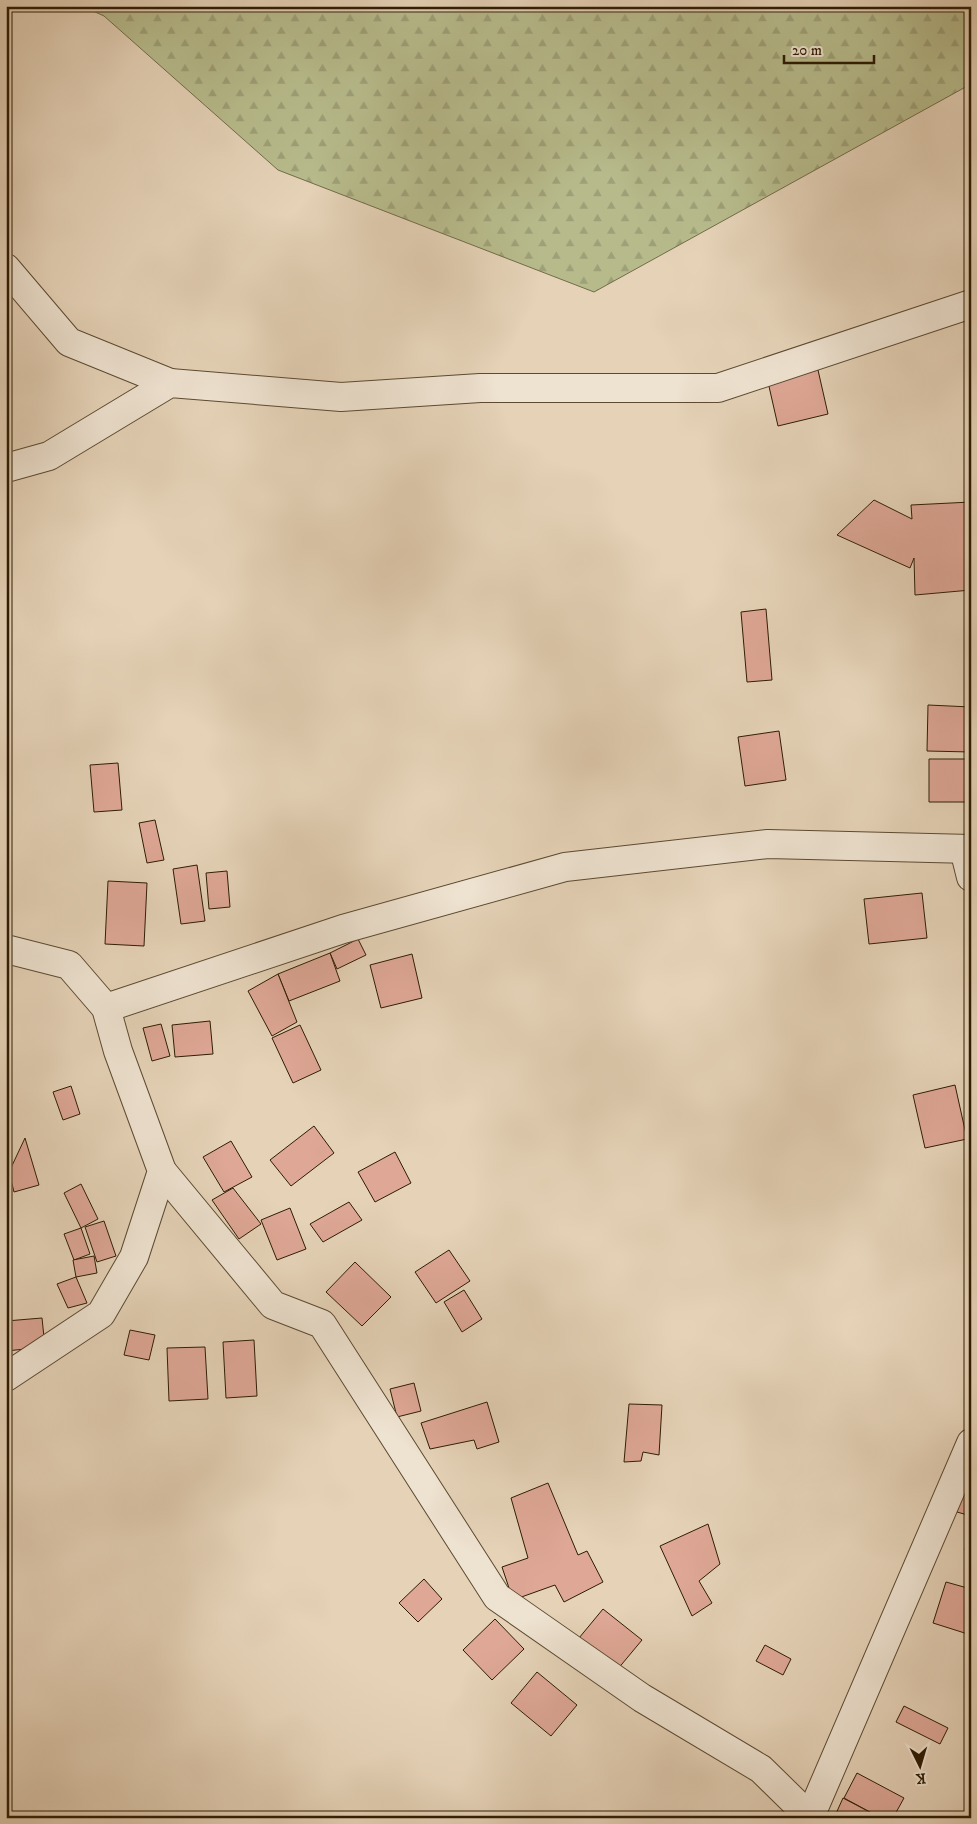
<svg xmlns="http://www.w3.org/2000/svg" width="977" height="1824" viewBox="0 0 977 1824" font-family="'IM FELL DW Pica',serif">
<style>
.forest{fill:url(#forest-firs);stroke:#726c48}
.building{fill:#dea796;stroke:#2e1c04}
.lines{fill:none;stroke-linecap:round;stroke-linejoin:round}
.minor-casing{stroke:#5c4a31;stroke-width:30}
.tertiary-casing{stroke:#5c4a31;stroke-width:30}
.minor{stroke:#eee2d0;stroke-width:28}
.tertiary{stroke:#eee2d0;stroke-width:28}
</style>
<defs>
<pattern id="forest-firs" width="22" height="20" patternUnits="userSpaceOnUse" patternTransform="scale(1.25)"><rect width="22" height="20" fill="#b7bb8c"/><path d="M5 1l3.5 6h-7zM16 11l3.5 6h-7z" fill="#9ea077"/></pattern>
</defs>
<rect width="100%" height="100%" fill="#e5d2b7"/>
<filter id="stains"><feTurbulence type="fractalNoise" baseFrequency=".004" numOctaves="4"/><feColorMatrix values="0 0 0 0 .2 0 0 0 0 .09 0 0 0 0 .02 0 0 0 .5 -.17"/></filter>
<radialGradient id="worn" r=".72"><stop offset=".6" stop-color="#630" stop-opacity="0"/><stop offset="1" stop-color="#630" stop-opacity=".3"/></radialGradient>
<path class="forest" d="M82,6H971V84L594,292L278,170L104,16Z"/>
<g class="building">
<path d="M818,370L828,414L778,426L768,382Z"/>
<path d="M874,500L912,519L911,505L971,502V590L915,595L914,558L910,568L837,535Z"/>
<path d="M766,609L772,680L747,682L741,612Z"/>
<path d="M928,705L971,707V752L927,751Z"/>
<path d="M779,731L786,780L745,786L738,737Z"/>
<path d="M929,759H971L970,802H929Z"/>
<path d="M118,763L122,810L94,812L90,765Z"/>
<path d="M155,820L164,860L147,863L139,823Z"/>
<path d="M197,865L205,921L181,924L173,869Z"/>
<path d="M227,871L230,907L209,909L206,873Z"/>
<path d="M108,881L147,883L144,946L105,944Z"/>
<path d="M922,893L927,938L869,944L864,899Z"/>
<path d="M358,939L366,955L337,969L330,953Z"/>
<path d="M330,953L340,981L289,1001L278,974Z"/>
<path d="M412,954L422,998L381,1008L370,965Z"/>
<path d="M278,974L297,1022L272,1036L248,991Z"/>
<path d="M210,1021L213,1054L175,1057L172,1025Z"/>
<path d="M161,1024L170,1056L152,1061L143,1028Z"/>
<path d="M300,1025L321,1070L293,1083L272,1038Z"/>
<path d="M955,1085L967,1139L925,1148L913,1095Z"/>
<path d="M71,1086L80,1114L63,1120L53,1092Z"/>
<path d="M314,1126L334,1153L291,1186L270,1160Z"/>
<path d="M25,1138L39,1185L14,1192L9,1172Z"/>
<path d="M231,1141L252,1177L224,1192L203,1157Z"/>
<path d="M395,1152L411,1183L375,1202L358,1172Z"/>
<path d="M81,1184L98,1219L81,1228L64,1193Z"/>
<path d="M233,1188L261,1224L239,1239L212,1200Z"/>
<path d="M349,1202L362,1220L323,1242L310,1224Z"/>
<path d="M290,1208L306,1249L277,1260L261,1220Z"/>
<path d="M104,1221L116,1256L97,1262L85,1227Z"/>
<path d="M81,1228L90,1254L74,1260L64,1234Z"/>
<path d="M449,1250L470,1281L436,1303L415,1272Z"/>
<path d="M94,1256L97,1273L76,1277L73,1260Z"/>
<path d="M355,1262L391,1297L362,1326L326,1292Z"/>
<path d="M76,1277L87,1303L68,1308L57,1284Z"/>
<path d="M464,1290L482,1319L462,1332L444,1302Z"/>
<path d="M42,1318L45,1347L6,1351V1321Z"/>
<path d="M130,1330L155,1335L149,1360L124,1355Z"/>
<path d="M254,1340L257,1396L226,1398L223,1342Z"/>
<path d="M205,1347L208,1399L169,1401L167,1348Z"/>
<path d="M414,1383L421,1411L397,1417L390,1389Z"/>
<path d="M487,1402L499,1442L477,1449L474,1440L430,1449L421,1423Z"/>
<path d="M629,1404L662,1405L659,1455L643,1452L641,1461L624,1462Z"/>
<path d="M548,1483L578,1555L587,1551L603,1582L564,1602L555,1585L513,1600L502,1567L528,1558L511,1498Z"/>
<path d="M962,1490H971V1516L957,1512Z"/>
<path d="M971,1523V1552L965,1550Z"/>
<path d="M708,1524L720,1564L699,1581L712,1603L692,1616L660,1546Z"/>
<path d="M424,1579L442,1599L418,1622L399,1603Z"/>
<path d="M946,1582L971,1589V1635L933,1623Z"/>
<path d="M603,1609L642,1640L617,1670L579,1638Z"/>
<path d="M495,1619L524,1649L492,1680L463,1650Z"/>
<path d="M765,1645L791,1659L783,1675L756,1661Z"/>
<path d="M537,1672L577,1705L551,1736L511,1703Z"/>
<path d="M904,1706L948,1728L940,1744L896,1722Z"/>
<path d="M857,1773L904,1798L893,1818H881L844,1798Z"/>
<path d="M843,1798L881,1818H834Z"/>
</g>
<g class="lines">
<defs>
<g id="minor">
<path d="M6,268L69,342L170,383"/>
<path d="M6,468L49,456L170,383L341,397L480,388H718L971,304"/>
<path d="M964,849L971,877"/>
<path d="M6,949L69,965L106,1008L118,1051L162,1171L134,1257L101,1314L6,1377"/>
<path d="M162,1171L273,1305L322,1324L497,1597L642,1698L761,1769L811,1818"/>
<path d="M810,1817L971,1443"/>
</g>
<path id="tertiary" d="M106,1008L343,929L565,867L768,844L971,849"/>
</defs>
<use href="#minor" class="minor-casing"/>
<use href="#tertiary" class="tertiary-casing"/>
<use href="#minor" class="minor"/>
<use href="#tertiary" class="tertiary"/>
</g>
<rect width="977" height="1824" fill="none" stroke="#e5d2b7" stroke-width="25"/>
<rect x="8" y="8" width="962" height="1809" fill="none" stroke="#2e1c04" stroke-width="2.5"/>
<rect x="12" y="12" width="952" height="1799" fill="none" stroke="#2e1c04"/>
<g transform="translate(920 1766) rotate(175)" stroke="#eee2d0" stroke-width="4" paint-order="stroke">
<path d="M0-4L9 19L0 12L-9 19Z" fill="#2e1c04"/>
<text y="-8" font-size="14" font-weight="bold" text-anchor="middle" fill="#2e1c04">K</text>
</g>
<path d="M784 55v8h90v-8" fill="none" stroke="#2e1c04" stroke-width="2.5"/>
<text x="792" y="55" font-size="15" fill="#2e1c04" stroke="#eee2d0" stroke-width="4" paint-order="stroke">20 m</text>
<rect width="100%" height="100%" filter="url(#stains)"/>
<rect width="100%" height="100%" fill="url(#worn)"/>
</svg>
